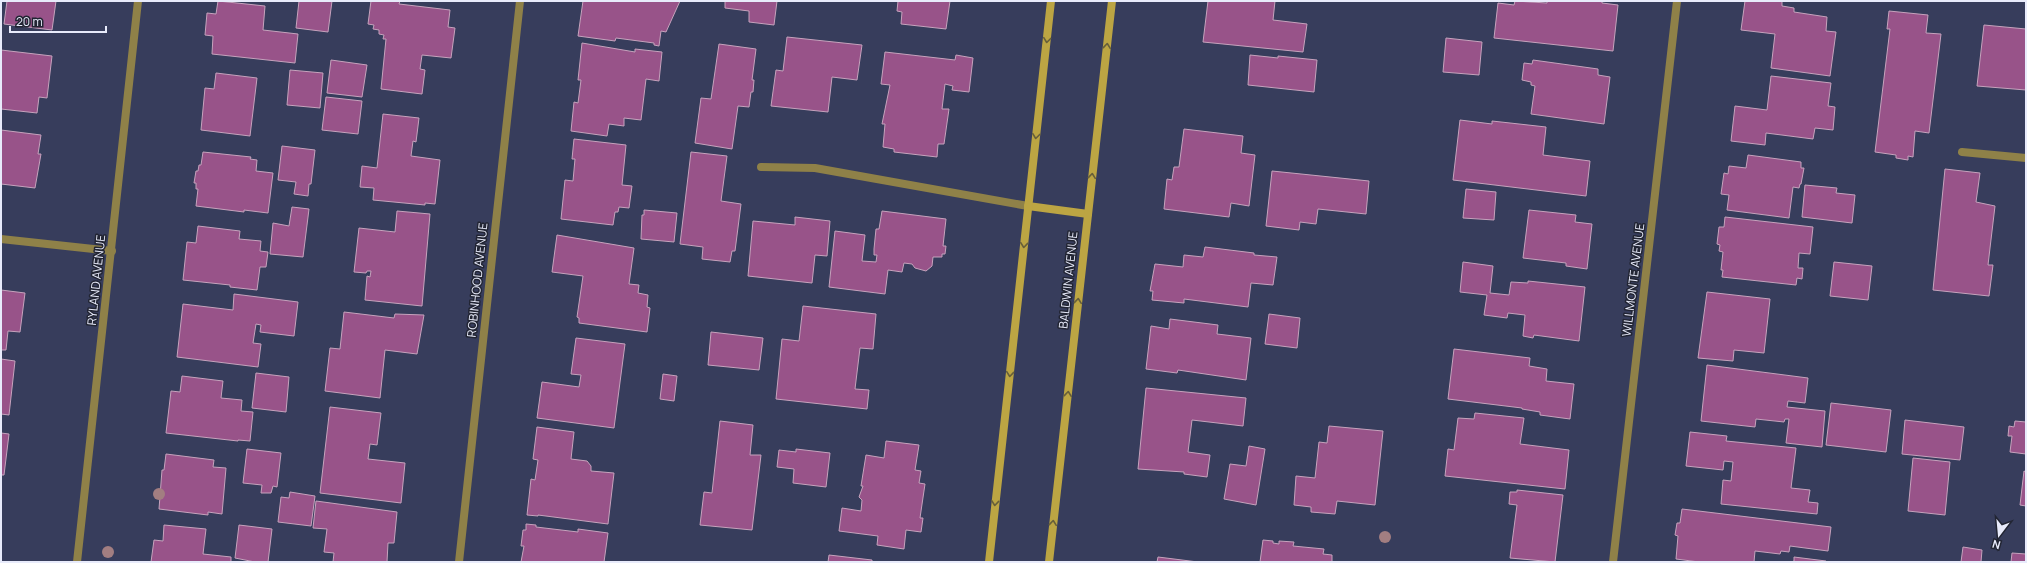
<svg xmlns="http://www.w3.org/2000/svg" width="2027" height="563" viewBox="0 0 2027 563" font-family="Manrope,sans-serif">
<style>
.building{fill:#985389;stroke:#c6a3bd}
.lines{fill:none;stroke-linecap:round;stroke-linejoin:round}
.service{stroke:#8f8148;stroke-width:8}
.minor{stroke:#8f8148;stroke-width:8}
.secondary{stroke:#bca543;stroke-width:8}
.tree{fill:#a27e81}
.oneway{stroke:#675f3a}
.labels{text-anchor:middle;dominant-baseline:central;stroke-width:3;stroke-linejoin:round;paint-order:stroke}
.street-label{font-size:12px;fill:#e8ebfb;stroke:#222533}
</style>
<rect width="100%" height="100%" fill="#373d5c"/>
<g class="building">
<path d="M7,1H56L52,30L4,24Z"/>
<path d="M218,1L265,6L263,30L298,34L295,63L212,54L213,36L205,35L207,13L216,14Z"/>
<path d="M299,1H332L328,32L296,28Z"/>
<path d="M371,1H400L399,4L450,10L448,27L455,28L451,58L422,55L420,69L425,70L422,94L381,89L386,39H383L384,35L379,34V30L373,29L374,25L368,24Z"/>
<path d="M583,1H680L666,32L661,31L659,46L654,45V43L616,38L615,41L578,36Z"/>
<path d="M725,1H777L774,25L749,22V11L725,8Z"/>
<path d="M898,1H950L946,29L901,24L902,12L897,11Z"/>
<path d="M1208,1H1275L1273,20L1307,24L1303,52L1203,42Z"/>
<path d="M1515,1L1547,3V1H1602V3L1618,5L1613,51L1494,38L1498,3L1514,5Z"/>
<path d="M1745,1H1782V6L1794,8V12L1827,17L1826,31L1836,32L1830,76L1771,68L1775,34L1741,30Z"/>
<path d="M1889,11L1928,15L1926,33L1941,34L1929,133L1915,131L1913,157L1908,156V160L1896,158V155L1875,152L1890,29H1887Z"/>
<path d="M1984,25L2026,29V90L1977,86Z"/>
<path d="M787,37L862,45L857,80L832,77L828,112L771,106L776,70L783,71Z"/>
<path d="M1446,38L1482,42L1479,75L1443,72Z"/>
<path d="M582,43L635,52V49L662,52L659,81L646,79L641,120L624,118V126L609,124L607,136L571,131L574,102L578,103L581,80H578Z"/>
<path d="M719,44L756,49L752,80H754L753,92H751L749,107L738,106L732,149L695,143L701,98L711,99Z"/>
<path d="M1,50L52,56L47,98L39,97L37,113L1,109Z"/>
<path d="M885,52L955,60L956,55L973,58L969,92L952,90L953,86L945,84L942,109H949L944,144H938L937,157L894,152V149L883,147L885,124H882L890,85L881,84Z"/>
<path d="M1250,55L1278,58V56L1317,60L1314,92L1248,85Z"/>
<path d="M331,60L367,65L362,97L327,93Z"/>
<path d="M1533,60L1598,69V75L1610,77L1604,124L1531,114L1535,86L1531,85V82L1522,80L1524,63L1532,64Z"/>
<path d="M290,70L323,73L320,108L287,105Z"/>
<path d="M216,73L257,78L250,136L201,130L205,88L214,89Z"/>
<path d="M1771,76L1831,83L1828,106L1835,107L1833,130L1815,128L1813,139L1766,133L1765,145L1731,141L1735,106L1767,110Z"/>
<path d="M326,97L362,101L358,134L322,130Z"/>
<path d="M383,114L419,118L416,142L413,141L411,156L440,160L435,204L425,203V205L373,200L374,188L360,187L362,166L377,168Z"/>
<path d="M1460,120L1492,124V121L1546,127L1543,155L1590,161L1586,196L1453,180Z"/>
<path d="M1184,129L1243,136L1241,153L1255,155L1249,206L1231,203L1229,217L1164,209L1167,179L1172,180L1174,167H1179Z"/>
<path d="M1,130L41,135L38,154H41L35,188L1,184Z"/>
<path d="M574,139L626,145L622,185L632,186L629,208L619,207L618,212H615L613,225L561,219L565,180L573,181L575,159H572Z"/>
<path d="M282,146L315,150L311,184H309L308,196L294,194L296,182L278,180Z"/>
<path d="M203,152L251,157L250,159L257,160L256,171L273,173L268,213L244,210V212L196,206L198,189H196V183H194L196,171H198L199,165H201Z"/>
<path d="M691,152L727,156L721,201L741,204L735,251H732L730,262L702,259L703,247L680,244Z"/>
<path d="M1748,155L1801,162V168H1804L1801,184H1800L1799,188L1793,187L1789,218L1727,210L1729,195L1721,194L1724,173L1728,174L1729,166L1746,168Z"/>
<path d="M1945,169L1980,173L1976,202L1995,206L1988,265H1993L1989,296L1933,290Z"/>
<path d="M1272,171L1369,181L1366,214L1318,209L1316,224L1300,222L1299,230L1266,226Z"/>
<path d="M1805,185L1837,188L1836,193L1855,195L1852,223L1802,217Z"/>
<path d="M1466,189L1496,192L1494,220L1463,218Z"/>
<path d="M292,207L309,209L303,257L270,254L273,223L289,226Z"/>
<path d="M644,210L677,213L674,242L641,239L642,215H644Z"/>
<path d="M1529,210L1576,215L1575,222L1592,224L1587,269L1566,266V263L1523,258Z"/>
<path d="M397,211L430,214L422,306L365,300L367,276L370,277L371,271H367L366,273L354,272L359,228L395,232Z"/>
<path d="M882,211L946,219L943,246H946L945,254H942V257H933L932,266L926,271L915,268L912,264L904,263L902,272L888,270L885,294L829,287L835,231L865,235L862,261L876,262L877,255H874V249L876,229H879Z"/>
<path d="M795,217L830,221L827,256L815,255L812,283L748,276L753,221L795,225Z"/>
<path d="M1725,217L1813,227L1810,254L1799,253L1798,268H1803L1802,279L1797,278L1796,285L1722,277L1723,270H1721L1723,252L1719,251L1720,245L1717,244L1719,227H1724Z"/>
<path d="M198,226L240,231L239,239L261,241L260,251L268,252L266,267H260L257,290L230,287V285L183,280L187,242L196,243Z"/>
<path d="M557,235L634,248L629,284L639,285L638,293L648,295L647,307L650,308L647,332L579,323V318L577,317L583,276L552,272Z"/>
<path d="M1205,247L1254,253V255L1277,257L1273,285L1251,283L1248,307L1184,299V303L1152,300L1153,291H1150L1155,264L1183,267L1184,255L1203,257Z"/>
<path d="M1463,262L1493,266L1490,293L1509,295L1511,282L1528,283V281L1585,287L1579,341L1534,335L1533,338L1523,336L1525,315L1508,313L1507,318L1484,315L1487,295L1460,292Z"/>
<path d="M1834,262L1872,266L1868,300L1830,296Z"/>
<path d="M1,290L25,293L20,332L8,331L6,350H1Z"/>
<path d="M1707,292L1770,299L1764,353L1734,350L1733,361L1698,358Z"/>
<path d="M234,294L298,302L294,336L260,332L261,325L256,324L253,343L261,344L258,367L177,357L183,304L233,310Z"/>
<path d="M803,306L876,314L873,349L860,348L855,389L869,390L867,409L776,399L782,339L799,341Z"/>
<path d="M344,312L394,318L395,314L424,315L417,354L385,350L380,398L325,391L330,348L340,349Z"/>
<path d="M1269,314L1300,318L1297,348L1265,344Z"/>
<path d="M1170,319L1218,325L1217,334L1251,338L1246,380L1178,370L1177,373L1146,369L1151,326L1169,329Z"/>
<path d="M711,332L763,338L759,370L708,365Z"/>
<path d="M576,338L625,344L614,428L537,418L542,382L579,387L581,375L571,374Z"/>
<path d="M1454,349L1530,358L1529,366L1547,369L1546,381L1574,384L1570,419L1540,415V412L1522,409V408L1448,399Z"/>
<path d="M1,359L15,361L9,415L1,414Z"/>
<path d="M1707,365L1808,378L1805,403L1788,401L1787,407L1825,411L1822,447L1786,443L1789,419H1785L1784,422L1756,419L1755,427L1701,421Z"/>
<path d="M256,373L289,377L286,412L252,408Z"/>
<path d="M663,374L677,376L674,401L660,399Z"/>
<path d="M182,376L223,381L221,398L242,400L241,411L253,412L250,441L238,440V441L166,433L171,391L180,392Z"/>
<path d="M1146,388L1246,398L1243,426L1192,420L1188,452L1210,455L1207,477L1184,474V472L1138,469Z"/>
<path d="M1831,403L1891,410L1886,452L1826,445Z"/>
<path d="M330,407L381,413L377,445L370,444L368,459L405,463L401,503L320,493Z"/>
<path d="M1475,413L1524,418L1520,444L1569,450L1565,489L1445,476L1448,449L1454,450L1458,418L1474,419Z"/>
<path d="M1905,420L1964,427L1960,460L1902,454Z"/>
<path d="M720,421L753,425L750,455H761L752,530L700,525L704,492L712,493Z"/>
<path d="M2015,421L2026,422V454L2010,452L2012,436H2008L2009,426L2014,427Z"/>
<path d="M1329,426L1383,431L1375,505L1337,501L1335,514L1311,512V507L1294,505L1296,476L1315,478L1319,442L1327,443Z"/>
<path d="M537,427L574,432L571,459L587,461L591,466V471L614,473L608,524L538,515V516L527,515L531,479L535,480L538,460L533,459Z"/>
<path d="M1690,432L1727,436L1726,441L1796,448L1791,488L1810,490L1808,502L1818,503L1817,514L1721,504L1723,480L1731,481L1733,462L1724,461L1723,470L1686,466Z"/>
<path d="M1,433L9,434L4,475H1Z"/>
<path d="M886,441L919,445L915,470L921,471L919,483L925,484L920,518H923L921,532L906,530L904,549L877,545L878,536L839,531L842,508L861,511L862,500L859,497L863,486H861L866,455L884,458Z"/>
<path d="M1249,446L1265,449L1256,505L1224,499L1230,464L1246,466Z"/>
<path d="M247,449L281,453L277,487L273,486L271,493H261L262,485L243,483Z"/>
<path d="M796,449L830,453L826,487L793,483L794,469L777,467L779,450L796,452Z"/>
<path d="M166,454L214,460L213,467L226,468L222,514L208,512V515L159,509L162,470H164Z"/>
<path d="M1913,458L1950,462L1945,515L1908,511Z"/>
<path d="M2024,471L2026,472V506L2020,505Z"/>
<path d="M1517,490L1563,495L1555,562L1510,558L1517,505L1509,504L1510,492H1517Z"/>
<path d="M290,492L315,496L311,526L278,522L281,497L289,498Z"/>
<path d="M316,501L397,512L394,543H388L387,562H333L334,553L324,552L327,529L313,528Z"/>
<path d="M1682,509L1831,527L1828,551L1790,546L1789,552L1781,551L1780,554L1755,551L1754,562H1699L1676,559L1678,536L1675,535L1677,523H1680Z"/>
<path d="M526,524L536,525V527L578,532V529L608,533L604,562H521L524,546H521L523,530H526Z"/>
<path d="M164,525L206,529L203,554L231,557V562H235H151L154,540L163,541Z"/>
<path d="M239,525L272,529L268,562H255L235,558Z"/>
<path d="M1263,540L1273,541V543L1279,544V541L1294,542L1293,546L1324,549L1323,554L1332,555V562H1260Z"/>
<path d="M1963,547L1982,550L1981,562H1961Z"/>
<path d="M2012,553L2026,554V562H2011Z"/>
<path d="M829,555L872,560V562H828Z"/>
<path d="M1158,557L1198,562H1157Z"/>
<path d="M1794,557L1826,561L1825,562H1792L1794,561Z"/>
</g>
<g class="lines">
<g class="service">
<path d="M1962,152L2026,158"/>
<path d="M761,167L815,168L1028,206"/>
</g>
<g class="minor">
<path d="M1,239L112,251"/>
<path d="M77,562L138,1"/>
<path d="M459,562L520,1"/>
<path d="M1613,562L1677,1"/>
</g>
<g class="secondary">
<path d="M1028,206L1088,214"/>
<path d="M989,562L1051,1"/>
<path d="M1049,562L1112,1"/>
</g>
</g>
<g class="tree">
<circle cx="159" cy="494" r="6"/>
<circle cx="1385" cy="537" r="6"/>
<circle cx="108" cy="552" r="6"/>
</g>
<defs><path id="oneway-chevron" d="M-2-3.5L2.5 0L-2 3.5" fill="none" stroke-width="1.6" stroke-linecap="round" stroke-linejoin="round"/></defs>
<g class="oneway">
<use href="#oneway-chevron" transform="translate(1047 40) rotate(97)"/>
<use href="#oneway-chevron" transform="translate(1107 46) rotate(-84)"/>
<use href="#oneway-chevron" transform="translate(1036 136) rotate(97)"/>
<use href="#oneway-chevron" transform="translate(1092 176) rotate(-84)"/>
<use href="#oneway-chevron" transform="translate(1024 245) rotate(96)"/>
<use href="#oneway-chevron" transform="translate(1078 301) rotate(-84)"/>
<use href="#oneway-chevron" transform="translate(1010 374) rotate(96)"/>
<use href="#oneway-chevron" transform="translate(1068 394) rotate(-84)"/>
<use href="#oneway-chevron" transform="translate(995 503) rotate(96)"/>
<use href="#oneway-chevron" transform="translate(1053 523) rotate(-84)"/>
</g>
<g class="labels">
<g class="street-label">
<text transform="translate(96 280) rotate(-84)">RYLAND AVENUE</text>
<text transform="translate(477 280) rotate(-84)">ROBINHOOD AVENUE</text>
<text transform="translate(1068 280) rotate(-84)">BALDWIN AVENUE</text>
<text transform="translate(1633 280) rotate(-83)">WILLMONTE AVENUE</text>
</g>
</g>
<rect width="2027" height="563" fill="none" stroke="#e8ebfb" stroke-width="4"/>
<g transform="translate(1999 535) rotate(196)" stroke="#222533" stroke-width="3" paint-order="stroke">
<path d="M0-3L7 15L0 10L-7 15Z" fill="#e8ebfb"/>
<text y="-6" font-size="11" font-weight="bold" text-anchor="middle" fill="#e8ebfb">N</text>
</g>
<path d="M10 26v6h96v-6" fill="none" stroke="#e8ebfb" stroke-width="2"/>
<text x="16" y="26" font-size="12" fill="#e8ebfb" stroke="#222533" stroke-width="3" paint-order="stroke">20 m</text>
</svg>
